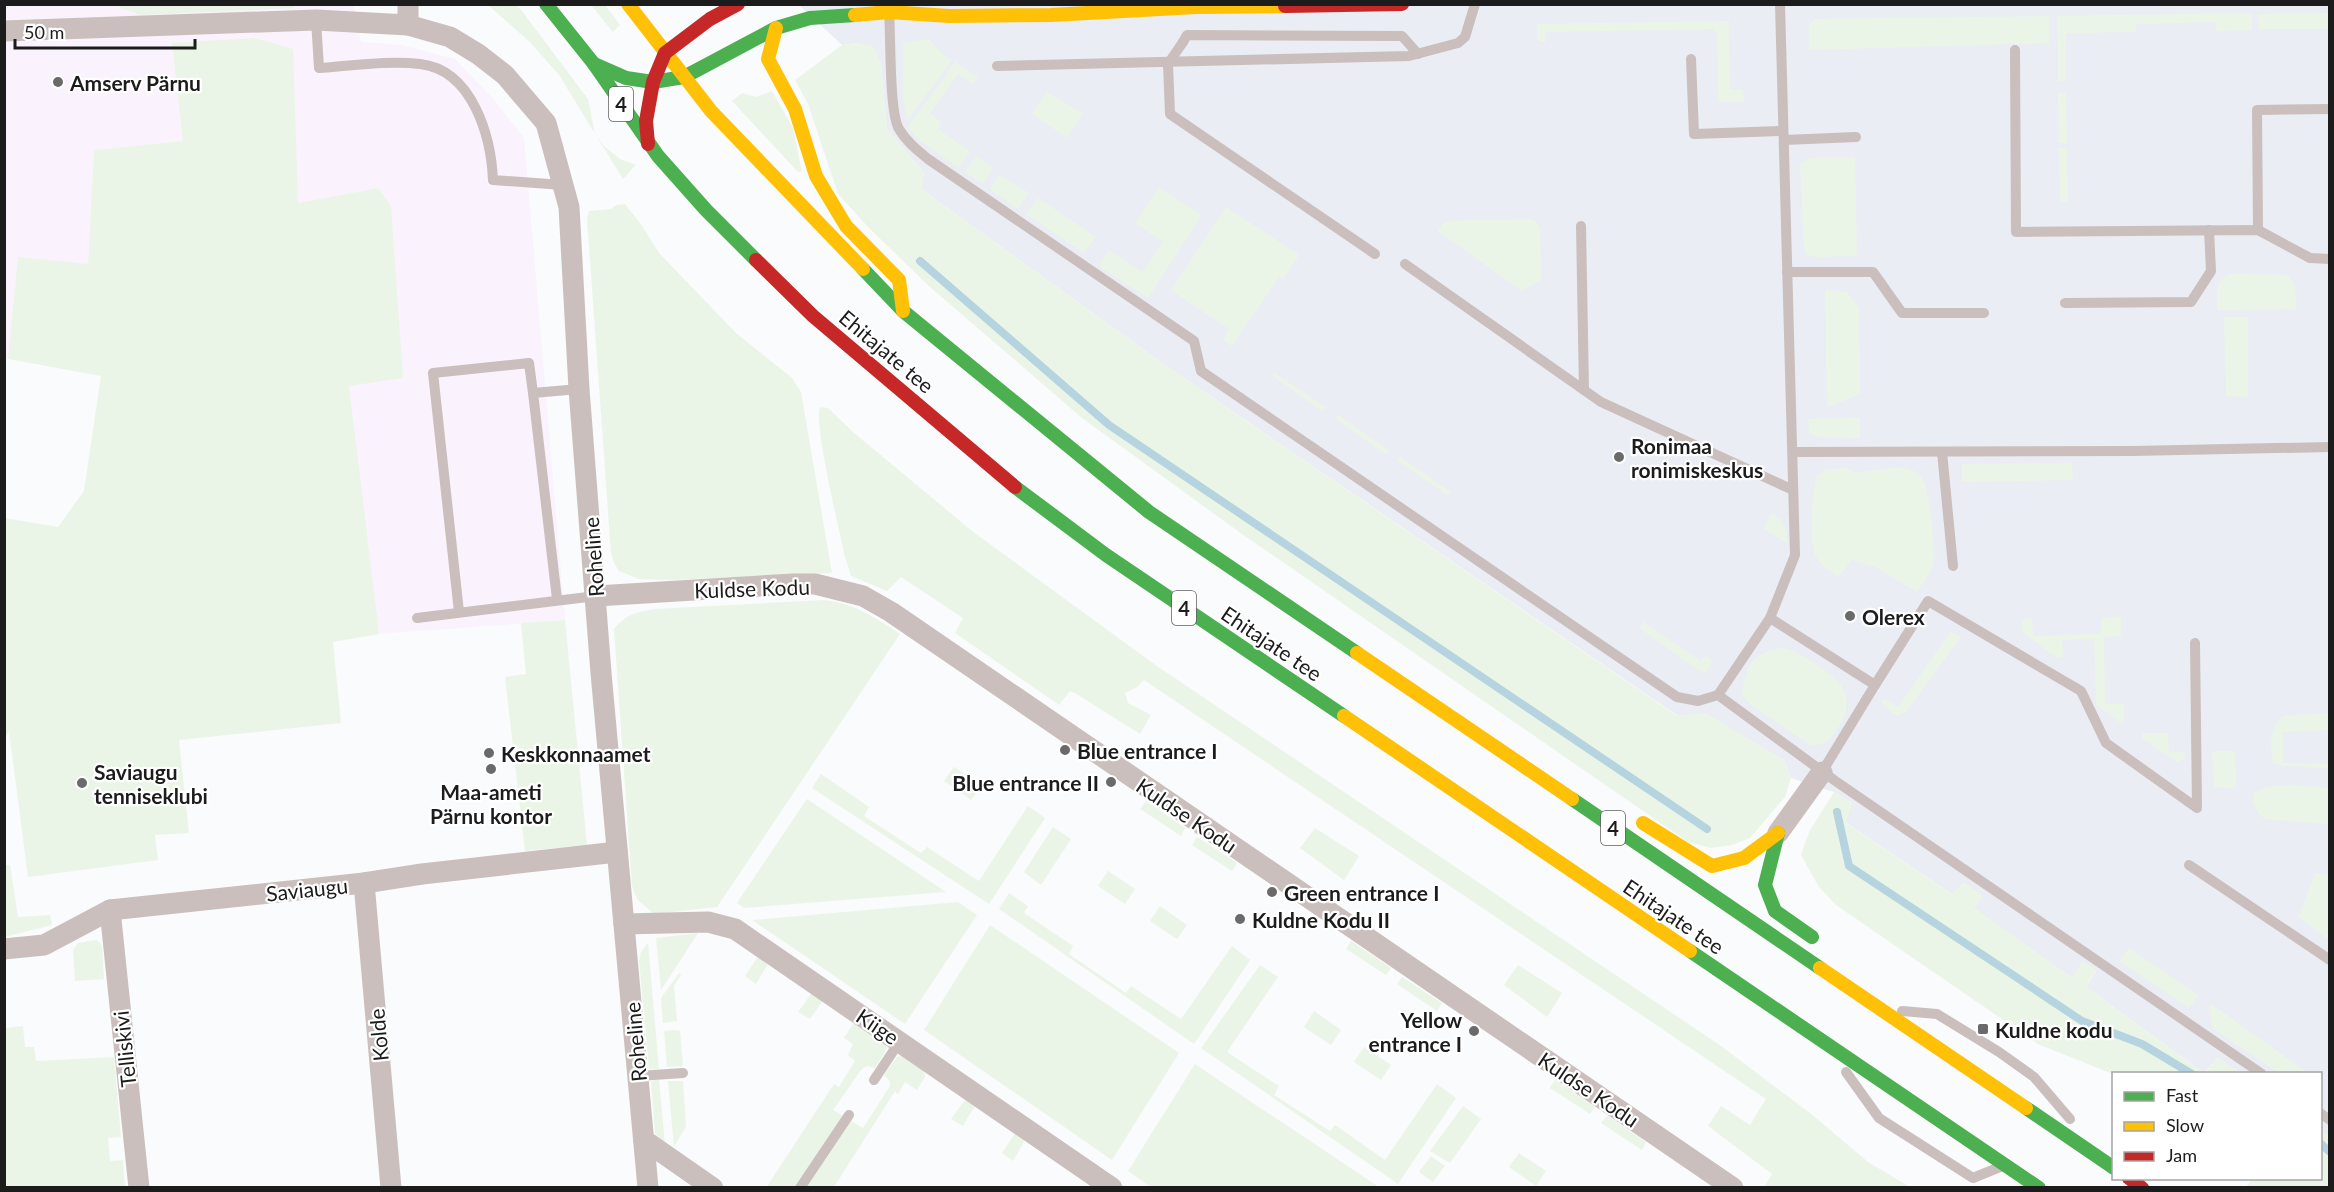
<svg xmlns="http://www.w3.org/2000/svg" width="2334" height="1192" viewBox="0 0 2334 1192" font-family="Lato,sans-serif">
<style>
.commercial{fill:#faf2fc}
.built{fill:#eaedf3}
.green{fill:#ebf5e7}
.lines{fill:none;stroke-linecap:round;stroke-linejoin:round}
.stream{stroke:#b5d4df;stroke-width:8}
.lane{stroke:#cabfbc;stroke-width:10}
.street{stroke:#cabfbc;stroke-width:21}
.fast{stroke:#4caf50;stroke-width:14}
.slow{stroke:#ffc107;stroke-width:14}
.jam{stroke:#c62828;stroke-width:14}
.lane-bridge{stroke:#cabfbc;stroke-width:10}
.poi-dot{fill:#6a6a6b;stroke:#fff;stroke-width:2}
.labels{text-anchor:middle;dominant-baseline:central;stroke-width:4.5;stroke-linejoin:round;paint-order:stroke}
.shield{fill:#fff;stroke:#606061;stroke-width:1.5}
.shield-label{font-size:20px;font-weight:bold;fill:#1c1c1d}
.poi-label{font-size:21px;font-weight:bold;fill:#1c1c1d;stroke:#fff;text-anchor:start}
.street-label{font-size:21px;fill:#1c1c1d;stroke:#fff}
</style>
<rect width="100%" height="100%" fill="#fafbfc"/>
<path class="commercial" d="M5,5H354L361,42L401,45L455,59L495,101L524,138L565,620L379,634L372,595L349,386L378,188L298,203L183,141L94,150L88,264L8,359H5Z"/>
<path class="built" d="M799,5H2329V1137L2321,1131L2320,1074L2240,1073L2218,1058L2204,1073L2086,987L2096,971L2083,962L2072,978L1973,908L1964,883L1952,894L1845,822L1852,803L1834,792L1791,778L1784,760L1705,714L1678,716L1162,363L921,189L924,173L887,129L881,64L858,43L842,45Z"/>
<g class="green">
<path d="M118,5H295L294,8L142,15L122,9Z"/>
<path d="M488,5H516L522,11L588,99L595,134L605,147L620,159L636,165L623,179L559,75L531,43Z"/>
<path d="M591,5H605L620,25L613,32Z"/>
<path d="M2252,13V30L2216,31L2215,22L2136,24V32L2066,33V81H2058L2057,16Z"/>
<path d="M2329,13V29H2259L2258,14Z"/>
<path d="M2049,16V43L1809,50V25L1815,19Z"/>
<path d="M1729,21L1730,90H1743L1744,102H1718L1717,33L1713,29L1546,32L1545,43L1537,40V24Z"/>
<path d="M255,38L293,49L298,203L378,188L391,206L403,378L349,386L379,634L333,642L341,723L179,740L189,833L155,835L158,860L28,877L9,731L5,738V518L58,527L84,491L101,376L8,359L18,257L88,264L94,150L183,141L172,43Z"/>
<path d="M929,39L942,54L952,60L907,121L903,100V43Z"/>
<path d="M858,43L873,46L881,64L887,129L924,173L921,189L1162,363L1677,716L1705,713L1784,760L1791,778L1785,797L1750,838L1732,845L1711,848L1688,842L1242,534L1082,418L930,287L868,227L838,194L808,104L795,80L842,45Z"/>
<path d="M955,62L978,77L973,84L958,74L930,113L941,122L938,129L970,151L959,168L917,139L908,127Z"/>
<path d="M772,91L793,128L802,172H798L732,101L742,93L756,97Z"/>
<path d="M1047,92L1083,114L1067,138L1032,114Z"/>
<path d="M2058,93H2066L2067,143H2059Z"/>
<path d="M2059,148H2067L2068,202H2060Z"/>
<path d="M976,156L993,168L983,184L965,172Z"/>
<path d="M1855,157L1857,252L1854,256L1815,257L1807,255L1804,249L1800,163L1811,158Z"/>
<path d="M1000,175L1029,193L1018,209L990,189Z"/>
<path d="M1159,188L1202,215L1148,298L1099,266L1109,250L1142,272L1163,242L1135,223Z"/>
<path d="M1038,198L1096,237L1084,253L1026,214Z"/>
<path d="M625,204L643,227L659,253L737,334L792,378L801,392L832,573L673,580L639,579L619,571L614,563L611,553L587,219L589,211L611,209L616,205Z"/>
<path d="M1226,207L1299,255L1283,279L1279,277L1232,346L1223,340L1229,329L1171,290Z"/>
<path d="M1529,219L1535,221L1540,228L1541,280L1522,291L1438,231L1443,223L1449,221Z"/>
<path d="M2229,274L2287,275L2295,284L2296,309L2217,310C2217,295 2214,281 2229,274Z"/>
<path d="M1825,290L1847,292L1859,308L1860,394L1827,407Z"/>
<path d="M2224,317H2248V397L2226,396Z"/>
<path d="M1273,372L1327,408L1322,411L1273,376Z"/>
<path d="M820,407L828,408L853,432L972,531L1154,664L1721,1046L1810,1113L1868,1162L1910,1187H1767L1765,1186L1772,1174L1708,1126L1721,1106L1750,1125L1766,1099L1144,680L1137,687L1125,693L1128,703L1151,715L1140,734L1075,693L1070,691L1059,705L955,633L963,618L901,577L887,591L851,576L845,557C840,533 813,422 820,407Z"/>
<path d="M1337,414L1390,451L1385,454L1336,419Z"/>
<path d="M1860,418V438L1816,437L1809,432L1808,419Z"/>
<path d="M1399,456L1452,493L1447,495L1398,461Z"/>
<path d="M2072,463L2073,480L1962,482V464Z"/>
<path d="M1896,467C1906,468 1915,469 1921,477C1930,486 1935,550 1933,564C1931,573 1922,584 1917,592L1875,567L1852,560L1838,577C1830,571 1819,565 1815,554C1809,538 1812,491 1817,475L1826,470L1845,468L1857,473Z"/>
<path d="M1771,513C1784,520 1787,530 1788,544L1764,529Z"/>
<path d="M824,600C855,603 875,618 900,634L717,907L654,914L637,899L632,886L614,629C626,614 637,612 655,609Z"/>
<path d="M2121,616V636L2104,637L2105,704H2124V723L2122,724L2096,704L2094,639L2062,640L2064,656L2057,658L2024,633C2021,627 2021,621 2026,617L2032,620L2033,636L2100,634L2102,618Z"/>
<path d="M565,620L587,845L525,851L505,677L526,674L521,623Z"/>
<path d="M1643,622L1701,661L1706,655L1713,661L1704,674L1639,628Z"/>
<path d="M1951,631L1961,637L1906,712L1897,716L1883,705L1882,700L1886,699L1898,707Z"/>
<path d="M1782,648C1797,651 1806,658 1819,666C1846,685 1857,700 1836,731C1829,742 1823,746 1810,745L1750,704L1742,694C1746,666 1753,652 1782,648Z"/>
<path d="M2329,713V730L2283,732V763L2329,764V768L2285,766L2273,763C2270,746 2269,729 2283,716Z"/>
<path d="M2142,733H2168L2169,752H2184L2186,758L2177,762L2142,738Z"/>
<path d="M2215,751H2235L2236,788L2214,787L2212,754Z"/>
<path d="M954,767L982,785L971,800L944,781Z"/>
<path d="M821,774L869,807L864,816L921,853L927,847L979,881L1028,806L1045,818L989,904L812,788Z"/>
<path d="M2291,785L2329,788V824L2264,819C2257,811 2251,804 2254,793L2267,787Z"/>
<path d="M1834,792L1852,803L1846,823L1952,894L1964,883L1983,896L1974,908L2072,978L2083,962L2096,970L2086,987L2204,1073L2113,1074L2038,1044L1836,905L1819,887L1801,855L1809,832Z"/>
<path d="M807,799L946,892L744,908L737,903Z"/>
<path d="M1146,801L1185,828L1181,836L1140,809Z"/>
<path d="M1053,827L1071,839L1041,885L1024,872Z"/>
<path d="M1315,828L1359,856L1344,880L1300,848Z"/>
<path d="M1197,837L1237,863L1232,871L1192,845Z"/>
<path d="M5,865H10L18,917L50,915L52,925L5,937Z"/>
<path d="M1108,871L1135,889L1125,904L1098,886Z"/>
<path d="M2315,873L2329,875V940L2299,917Z"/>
<path d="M1009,893L1028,906L1024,913L1073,946L1069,954L1126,993L1131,986L1181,1019L1232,946L1250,960L1194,1044L999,909Z"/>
<path d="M958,902L977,915L905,1024L752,920Z"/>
<path d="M1160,906L1187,925L1177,939L1150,921Z"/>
<path d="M990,925L1179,1053L1112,1160L924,1030Z"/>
<path d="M698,933L661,990L656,938Z"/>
<path d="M97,940L102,946L104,979L75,981L73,950L78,943Z"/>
<path d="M1351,941L1391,968L1386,975L1346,949Z"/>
<path d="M648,943L659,1069H649L639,960L641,952Z"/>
<path d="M2129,948L2198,995L2189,1008L2119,961Z"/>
<path d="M763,957L769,962L756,984L745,976L757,958Z"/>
<path d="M1260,965L1278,977L1227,1052L1279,1086L1274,1095L1330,1131L1335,1125L1385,1160L1437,1084L1456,1098L1398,1184L1201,1048Z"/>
<path d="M1518,965L1562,993L1547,1017L1504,985Z"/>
<path d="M679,973L681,975L674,986L677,1021L663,1023L661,998Z"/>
<path d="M1402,977L1442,1003L1437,1011L1397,984Z"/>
<path d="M811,994L823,997L822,1002L810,1019L798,1012Z"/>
<path d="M2211,1004L2308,1073H2279L2212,1028L2210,1007Z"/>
<path d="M1314,1011L1341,1030L1331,1045L1304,1027Z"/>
<path d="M857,1023L883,1041L887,1046L884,1054L875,1068L866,1066L861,1070L833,1110L863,1128L890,1086V1081L884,1075L897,1057L902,1055L924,1069L925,1077L917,1090L905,1082L898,1094L895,1091L834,1187L766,1188L834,1084L839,1087L855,1061L848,1055L853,1044L844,1038L853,1024Z"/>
<path d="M23,1026L25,1047H34L36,1061L114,1057L121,1137L108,1138L110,1161L123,1160L125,1187H5V1028Z"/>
<path d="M675,1030L680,1031L683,1066L667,1067L664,1031Z"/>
<path d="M1364,1047L1391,1065L1381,1080L1354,1062Z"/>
<path d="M2218,1058L2240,1073H2205Z"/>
<path d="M1195,1064L1214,1077L1379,1187H1151L1128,1171Z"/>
<path d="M659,1079L665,1145L655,1133L651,1081Z"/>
<path d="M1555,1080L1595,1107L1590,1114L1550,1088Z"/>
<path d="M668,1081H683L686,1126L674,1147Z"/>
<path d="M969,1099L976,1104L963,1126L951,1119L964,1101Z"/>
<path d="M1463,1106L1481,1119L1450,1163L1430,1151Z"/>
<path d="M1607,1116L1646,1142L1642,1150L1601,1123Z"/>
<path d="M2321,1131L2329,1137V1187H2246L2252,1179L2320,1178Z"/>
<path d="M1019,1133L1026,1138L1013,1161L1002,1153L1014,1135Z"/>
<path d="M1519,1153L1546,1171L1536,1186L1509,1167Z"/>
<path d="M1431,1156L1445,1166L1433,1182L1419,1172Z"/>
</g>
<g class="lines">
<g class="stream">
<path d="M920,261L1109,425L1707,829"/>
<path d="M1837,812L1849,866L2082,1021L2142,1044L2192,1074"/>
<path d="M2320,1143L2330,1152"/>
</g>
<g class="lane">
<path d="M889,12C891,37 889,112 899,129C906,141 917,150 928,159L1194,341L1201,371L1677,697L1698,701L1718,695L1834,780L2262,1074"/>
<path d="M316,20L319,68C351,66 388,60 420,64C473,70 491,137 493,180L563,185"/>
<path d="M1183,42L1187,35L1402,36L1418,54"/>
<path d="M2015,50L2016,232L2258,230L2310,258L2330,259"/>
<path d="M1691,59L1694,134L1783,131"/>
<path d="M1168,64L1170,114L1375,254"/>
<path d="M997,66L1409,56L1458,43L1465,37L1475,4"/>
<path d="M1784,140L1856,137"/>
<path d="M1581,226L1584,390"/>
<path d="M2258,230L2257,110L2330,109"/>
<path d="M1405,264L1601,402L1793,490"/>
<path d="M1787,272H1873L1902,313H1984"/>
<path d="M2065,303L2191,302L2211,271L2209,230"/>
<path d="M1793,452L2132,451L2330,447"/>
<path d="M1942,452L1953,566"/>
<path d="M557,599L533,393L579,389"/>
<path d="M459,612L433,373L529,363L533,393"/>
<path d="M417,618L596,596"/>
<path d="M1770,618L1795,555L1780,4"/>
<path d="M1875,685L1928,601L2081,691L2106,743L2197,808L2195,643"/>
<path d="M1718,695L1770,618L1875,685L1822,772"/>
<path d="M2189,865L2330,960"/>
<path d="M1902,1011L1937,1014L1999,1052L2034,1077L2070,1119"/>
<path d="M1846,1072L1879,1118L1973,1178L2000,1167"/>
<path d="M638,1076L683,1073"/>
<path d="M874,1080L900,1041"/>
<path d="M2320,1113L2330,1120"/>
<path d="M800,1188L849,1115"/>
</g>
<g class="street">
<path d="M408,4V25"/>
<path d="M4,31L316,20L408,25L450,37L478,54L505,75L546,123L569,207L579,389L601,673L648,1188"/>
<path d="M596,596L793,584H815L863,596L891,612L1733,1188"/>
<path d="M1778,833L1822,772"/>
<path d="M364,883L391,1188"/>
<path d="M110,910L139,1188"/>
<path d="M624,924L708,922L735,929L1112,1188"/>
<path d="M4,949L44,945L110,910L364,883L422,874L617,852"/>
<path d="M644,1140L713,1188"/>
</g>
<g class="fast">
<path d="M546,4L594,64L658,156L706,210L756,260"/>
<path d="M594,64L626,78L653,82L684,77L776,28L810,18L855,15"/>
<path d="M863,269L903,311L1149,512L1357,653"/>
<path d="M1015,487L1106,555L1344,716"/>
<path d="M1572,799L1820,968"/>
<path d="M1778,833L1765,885L1775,911L1812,937"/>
<path d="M1690,951L2039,1188"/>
<path d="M2026,1108L2114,1168"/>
</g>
<g class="slow">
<path d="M628,4L711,111L863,269"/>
<path d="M855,15L889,12L949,16L1051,15L1196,7L1285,6"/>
<path d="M776,28L768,59L795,109L816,176L846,226L899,280L903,311"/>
<path d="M1357,653L1572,799"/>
<path d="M1344,716L1690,951"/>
<path d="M1643,823L1712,866L1744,858L1778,833"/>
<path d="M1820,968L2026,1108"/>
</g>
<g class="jam">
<path d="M1285,6L1402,4"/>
<path d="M648,144L646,121L653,82L665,53L710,19L738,4"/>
<path d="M756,260L813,316L1015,487"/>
<path d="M2129,1178L2142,1188"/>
</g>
<path class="lane-bridge" d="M1168,64L1183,42"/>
</g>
<g class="poi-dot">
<circle cx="58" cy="82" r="6"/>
<circle cx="1619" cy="457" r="6"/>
<circle cx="1850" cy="616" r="6"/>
<circle cx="1065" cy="750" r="6"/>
<circle cx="489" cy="753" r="6"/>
<circle cx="491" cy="769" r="6"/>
<circle cx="1111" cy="782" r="6"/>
<circle cx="82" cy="783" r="6"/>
<circle cx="1272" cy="892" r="6"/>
<circle cx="1240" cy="919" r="6"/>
<rect x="1977" y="1023" width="12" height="12" rx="3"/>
<circle cx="1474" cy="1031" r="6"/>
</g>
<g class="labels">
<g class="shield">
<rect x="609" y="87" width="24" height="34" rx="4.5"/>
<rect x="1172" y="591" width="24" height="34" rx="4.5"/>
<rect x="1601" y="811" width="24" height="34" rx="4.5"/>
</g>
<g class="shield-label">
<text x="621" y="104">4</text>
<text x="1184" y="608">4</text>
<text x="1613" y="828">4</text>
</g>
<g class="poi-label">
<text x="70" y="82">Amserv Pärnu</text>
<text x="1631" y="445">Ronimaa<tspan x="1631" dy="24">ronimiskeskus</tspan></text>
<text x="1862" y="616">Olerex</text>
<text x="1077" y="750">Blue entrance I</text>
<text x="501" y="753">Keskkonnaamet</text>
<text x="94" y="771">Saviaugu<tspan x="94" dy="24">tenniseklubi</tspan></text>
<text x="1099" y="782" text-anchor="end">Blue entrance II</text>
<text x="491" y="791" text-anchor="middle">Maa-ameti<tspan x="491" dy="24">Pärnu kontor</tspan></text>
<text x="1284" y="892">Green entrance I</text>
<text x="1252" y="919">Kuldne Kodu II</text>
<text x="1462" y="1019" text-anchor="end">Yellow<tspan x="1462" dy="24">entrance I</tspan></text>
<text x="1995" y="1029">Kuldne kodu</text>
</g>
<g class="street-label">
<text transform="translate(887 351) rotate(40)">Ehitajate tee</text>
<text transform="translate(593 557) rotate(-94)">Roheline</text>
<text transform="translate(752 588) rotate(-2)">Kuldse Kodu</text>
<text transform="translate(1272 643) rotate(34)">Ehitajate tee</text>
<text transform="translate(1187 815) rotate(34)">Kuldse Kodu</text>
<text transform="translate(307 889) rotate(-6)">Saviaugu</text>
<text transform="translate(1674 916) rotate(34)">Ehitajate tee</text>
<text transform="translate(878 1026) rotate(34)">Kiige</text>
<text transform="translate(378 1035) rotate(-95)">Kolde</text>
<text transform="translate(635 1042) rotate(-95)">Roheline</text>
<text transform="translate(124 1049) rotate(-96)">Telliskivi</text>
<text transform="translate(1589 1089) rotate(34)">Kuldse Kodu</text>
</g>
</g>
<rect width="2334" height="1192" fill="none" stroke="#1c1c1d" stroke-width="12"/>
<rect x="2112" y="1072" width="210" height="108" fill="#ffffff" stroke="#a4a4a5" stroke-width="1.5"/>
<rect x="2124" y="1092" width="30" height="9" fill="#4caf50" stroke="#a4a4a5" stroke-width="1.5"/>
<text x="2166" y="1102" font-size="18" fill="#1c1c1d">Fast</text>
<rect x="2124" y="1122" width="30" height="9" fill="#ffc107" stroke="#a4a4a5" stroke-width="1.5"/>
<text x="2166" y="1132" font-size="18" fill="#1c1c1d">Slow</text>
<rect x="2124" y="1152" width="30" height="9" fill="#c62828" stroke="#a4a4a5" stroke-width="1.5"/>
<text x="2166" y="1162" font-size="18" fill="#1c1c1d">Jam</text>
<path d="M15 39v9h180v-9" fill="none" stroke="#1c1c1d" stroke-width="3"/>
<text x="24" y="39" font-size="18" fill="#1c1c1d" stroke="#ffffff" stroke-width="4.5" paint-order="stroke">50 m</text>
</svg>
